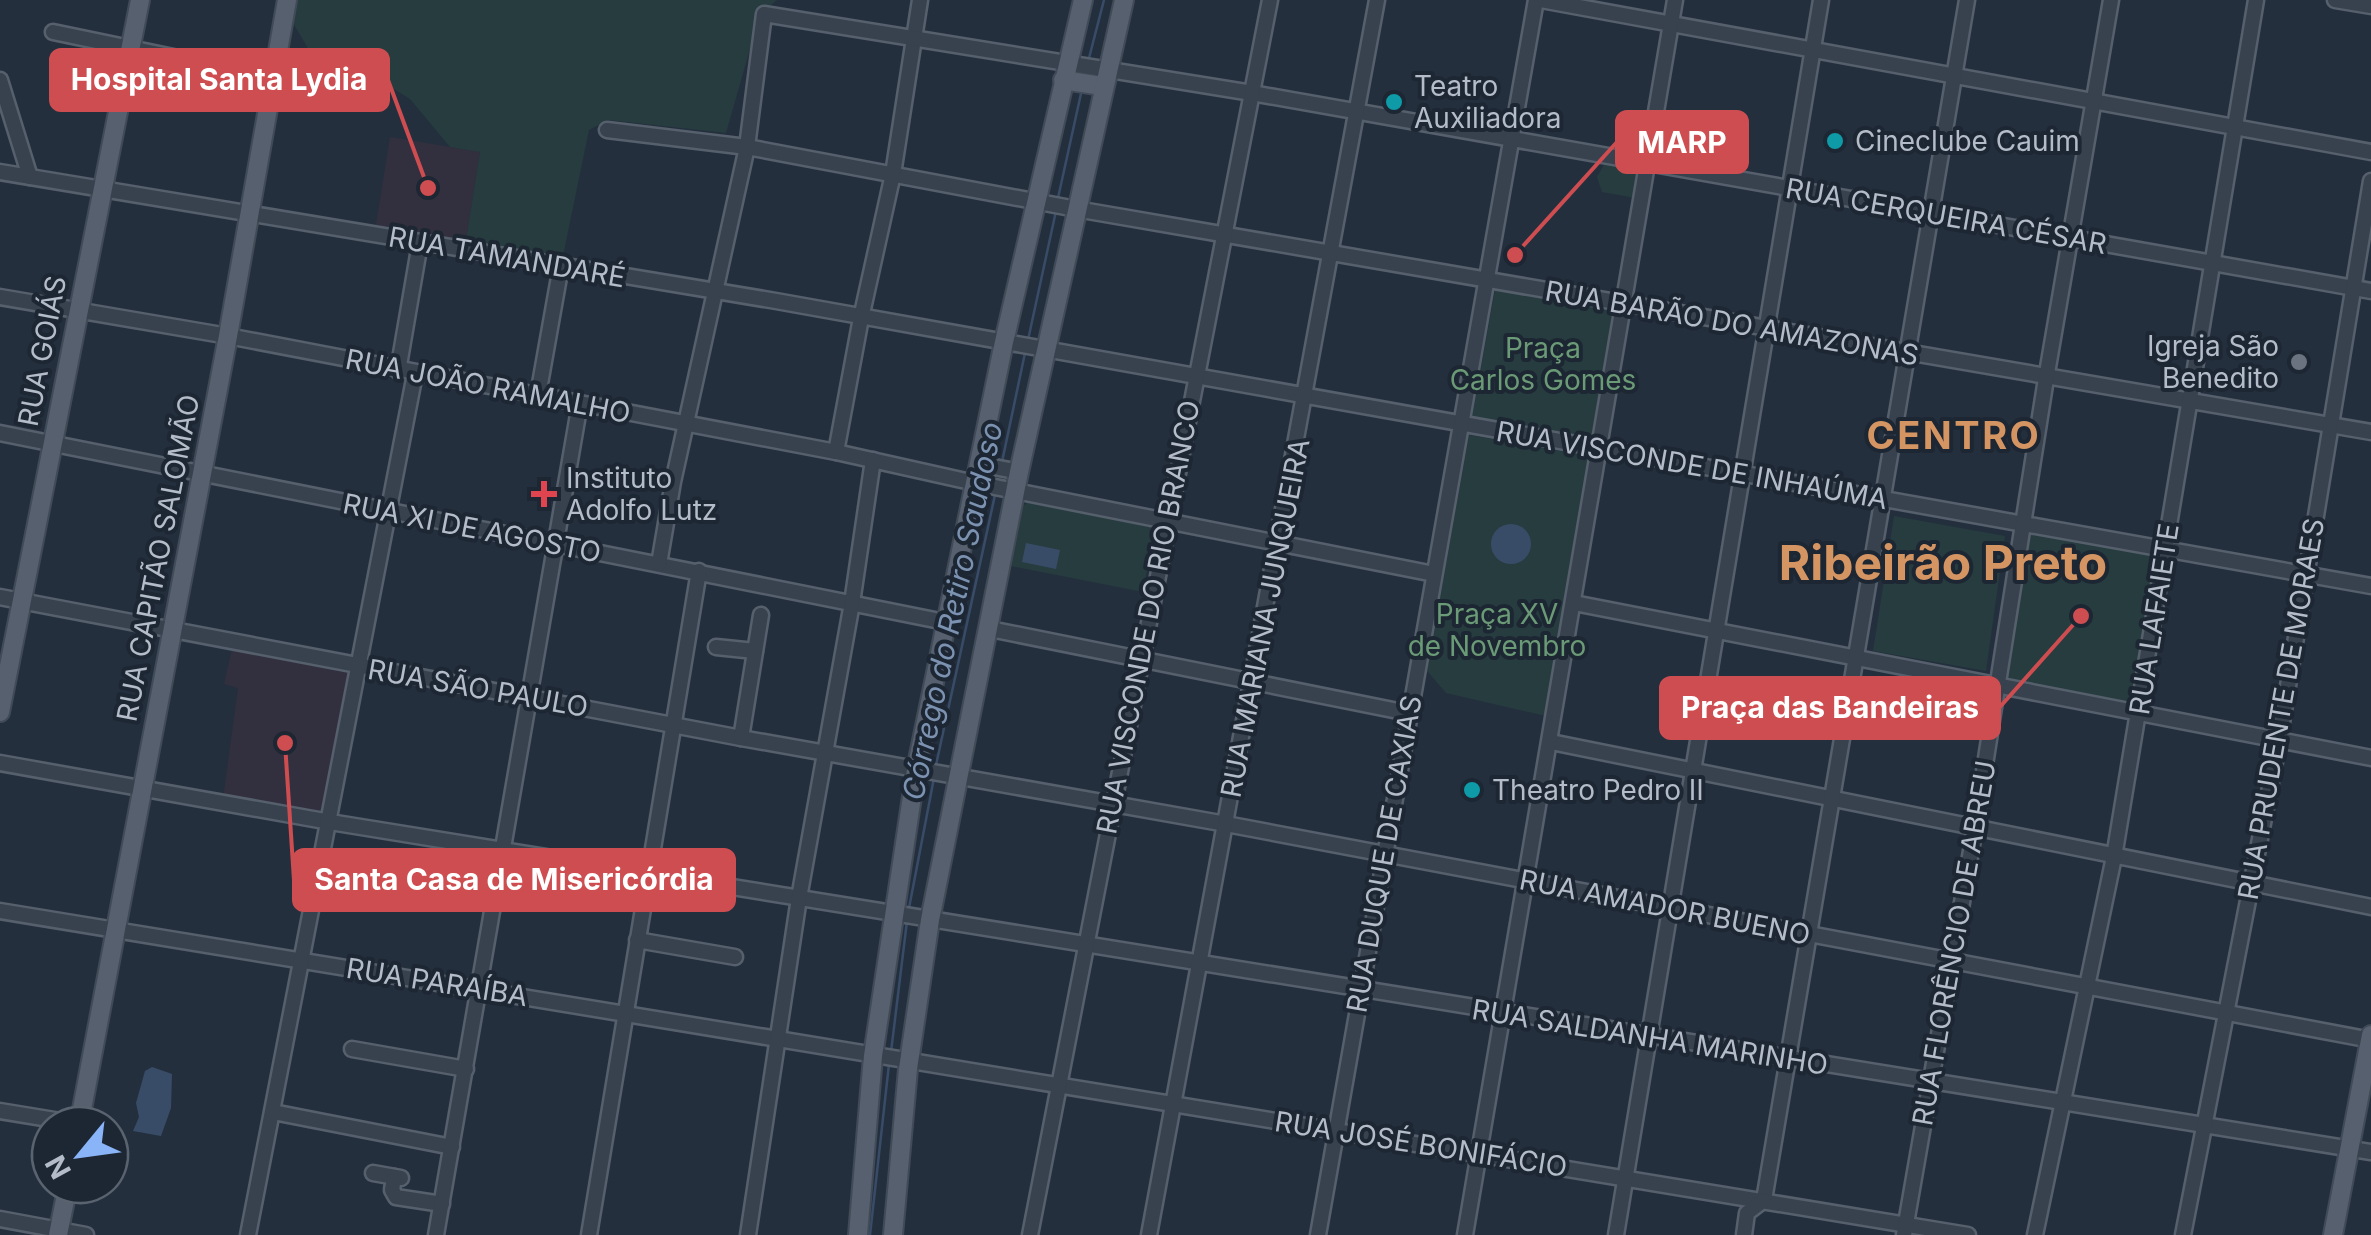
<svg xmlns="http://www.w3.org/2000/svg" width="2371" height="1235" viewBox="0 0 2371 1235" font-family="Inter,sans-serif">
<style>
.medical{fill:#32303f}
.green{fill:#263c3f}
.water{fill:#394c67}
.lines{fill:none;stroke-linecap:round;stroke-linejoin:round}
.stream{stroke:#394c67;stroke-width:2.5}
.minor-casing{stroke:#565f6c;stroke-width:19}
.major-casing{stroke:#414a57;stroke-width:22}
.minor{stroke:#38414e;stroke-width:14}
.major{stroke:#56606e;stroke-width:18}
.culture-dot{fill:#0f9aa8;stroke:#1d2633;stroke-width:4}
.worship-dot{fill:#6b7280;stroke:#1d2633;stroke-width:4}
.health-dot{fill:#e0444e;stroke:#1d2633;stroke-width:4}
.labels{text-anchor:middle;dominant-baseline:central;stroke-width:8;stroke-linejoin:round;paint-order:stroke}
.poi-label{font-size:28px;fill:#b4bcc9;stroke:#1d2633;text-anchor:start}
.street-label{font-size:28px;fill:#b4bcc9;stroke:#1d2633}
.park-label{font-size:28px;fill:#6b9a76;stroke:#1d2633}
.water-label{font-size:30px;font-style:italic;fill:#7c92b1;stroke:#1d2633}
.district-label{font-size:38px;font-weight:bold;letter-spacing:2.5px;fill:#d59563;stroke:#1d2633}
.town-label{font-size:48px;font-weight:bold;fill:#d59563;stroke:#1d2633}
.leader{fill:none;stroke:#ce4d50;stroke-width:4}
.callout-dot{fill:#ce4d50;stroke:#1d2633;stroke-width:4}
.callout{fill:#ce4d50;stroke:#ce4d50;stroke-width:4}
.callout-label{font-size:30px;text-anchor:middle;font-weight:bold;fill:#fff}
</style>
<rect width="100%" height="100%" fill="#242f3e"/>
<g class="medical">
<path d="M390,137L480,152L466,240L376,225Z"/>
<path d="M232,649L352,674L326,817L223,799L238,688L224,684Z"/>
</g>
<g class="green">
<path d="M292,0H777L760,14L726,133L608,120L589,130L563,256L466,240L480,152L450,147L410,99L373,76L312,55L290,18Z"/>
<path d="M1604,165L1640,171L1635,198L1602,192L1597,177Z"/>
<path d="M1495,290L1614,311L1592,438L1472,417Z"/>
<path d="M1469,435L1589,456L1546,716L1446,693L1427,671Z"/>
<path d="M1028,502L1155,528L1143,592L1011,566L1023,506Z"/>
<path d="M1894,516L2005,536L1986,671L1873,651Z"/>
<path d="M2026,529L2159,553L2135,705L2132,707L2003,680Z"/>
</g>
<g class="water">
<circle cx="1511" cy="544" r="20"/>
<path d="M1026,543L1060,550L1056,569L1022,562Z"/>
<path d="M152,1067L172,1074L171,1108L161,1136L133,1131L139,1117L136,1103L145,1071Z"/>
</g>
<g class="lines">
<g class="stream">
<path d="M1088,62L1104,0"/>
<path d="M1058,198L1082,89"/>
<path d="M1028,340L1056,211"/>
<path d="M1002,462L1025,353"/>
<path d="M936,765L995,495"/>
<path d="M909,908L934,778"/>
<path d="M891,1052L907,921"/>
<path d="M870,1235L889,1064"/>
</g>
<defs>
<g id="minor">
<path d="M1541,0L2371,152"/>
<path d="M2335,0L2371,6"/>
<path d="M53,32L274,78"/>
<path d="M0,80L30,177"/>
<path d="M607,130L747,147L1076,209L2371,432"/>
<path d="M0,172L776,301L2371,586"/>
<path d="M0,297L228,336L836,452L975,483L1434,574"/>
<path d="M398,371L420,243"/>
<path d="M538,395L561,266"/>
<path d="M0,433L945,622"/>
<path d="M836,452L861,318L893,174L920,0"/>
<path d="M979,464L1019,472"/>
<path d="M659,564L673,482L747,147L764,14L1252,93L2371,291"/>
<path d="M0,597L741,738L1226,824L2371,1040"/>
<path d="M1574,603L2371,758"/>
<path d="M990,629L1408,713"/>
<path d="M716,647L755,651"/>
<path d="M741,738L761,615"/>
<path d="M1551,742L2371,907"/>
<path d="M0,763L330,822L2371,1152"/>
<path d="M0,911L1968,1235"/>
<path d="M637,940L735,957"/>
<path d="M352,1049L466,1069"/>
<path d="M0,1111L79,1124"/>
<path d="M273,1112L452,1147"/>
<path d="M373,1173L401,1178"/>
<path d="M394,1177L392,1190L396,1197L442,1204"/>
<path d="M1764,1200L1967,0"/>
<path d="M0,1219L86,1235"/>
<path d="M248,1235L415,374"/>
<path d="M436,1235L580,403"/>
<path d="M589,1235L699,571"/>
<path d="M748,1235L799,898L852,603L873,460"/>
<path d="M1030,1235L1270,0"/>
<path d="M1149,1235L1377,0"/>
<path d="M1318,1235L1536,0"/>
<path d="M1465,1235L1675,0"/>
<path d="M1616,1235L1821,0"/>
<path d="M1744,1235L1747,1213L1764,1200"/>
<path d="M1904,1235L1975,828L2045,385L2111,0"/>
<path d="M2035,1235L2114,857L2256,0"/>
<path d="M2183,1235L2279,741L2371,181"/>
</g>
<g id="major">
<path d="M1063,80L1102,86"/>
<path d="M0,712L140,0"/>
<path d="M79,1125L228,336L287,0"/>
<path d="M58,1235L68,1185"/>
<path d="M858,1235L873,1056L916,770L1004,342L1083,0"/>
<path d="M893,1235L908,1069L930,920L1019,472L1124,0"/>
<path d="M2333,1235L2371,1035"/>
</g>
</defs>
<use href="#minor" class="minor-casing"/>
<use href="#major" class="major-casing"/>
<use href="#minor" class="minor"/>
<use href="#major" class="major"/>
</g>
<g class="culture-dot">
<circle cx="1394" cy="102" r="10"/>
<circle cx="1835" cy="141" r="10"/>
<circle cx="1472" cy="790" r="10"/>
</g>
<circle class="worship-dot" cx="2299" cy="362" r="10"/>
<path class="health-dot" d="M539 479h10v10h10v10h-10v10h-10v-10h-10v-10h10z"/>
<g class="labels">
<g class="poi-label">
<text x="1414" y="86">Teatro<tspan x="1414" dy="32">Auxiliadora</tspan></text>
<text x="1855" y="141">Cineclube Cauim</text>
<text x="2279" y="346" text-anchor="end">Igreja São<tspan x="2279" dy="32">Benedito</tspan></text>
<text x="566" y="478">Instituto<tspan x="566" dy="32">Adolfo Lutz</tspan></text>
<text x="1492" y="790">Theatro Pedro II</text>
</g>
<g class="street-label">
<text transform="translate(1946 216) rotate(10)">RUA CERQUEIRA CÉSAR</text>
<text transform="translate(507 257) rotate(10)">RUA TAMANDARÉ</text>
<text transform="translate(1732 323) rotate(10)">RUA BARÃO DO AMAZONAS</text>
<text transform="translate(42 351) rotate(-79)">RUA GOIÁS</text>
<text transform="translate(488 386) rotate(11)">RUA JOÃO RAMALHO</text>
<text transform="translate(1692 465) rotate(10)">RUA VISCONDE DE INHAÚMA</text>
<text transform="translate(472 528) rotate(11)">RUA XI DE AGOSTO</text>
<text transform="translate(158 558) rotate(-79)">RUA CAPITÃO SALOMÃO</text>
<text transform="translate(1148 617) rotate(-79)">RUA VISCONDE DO RIO BRANCO</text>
<text transform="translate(1265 618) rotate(-79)">RUA MARIANA JUNQUEIRA</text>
<text transform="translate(2154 619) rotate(-81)">RUA LAFAIETE</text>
<text transform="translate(478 688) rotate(10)">RUA SÃO PAULO</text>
<text transform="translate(2281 709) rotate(-80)">RUA PRUDENTE DE MORAES</text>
<text transform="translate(1384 854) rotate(-80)">RUA DUQUE DE CAXIAS</text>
<text transform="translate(1665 907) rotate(11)">RUA AMADOR BUENO</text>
<text transform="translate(1954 943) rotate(-80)">RUA FLORÊNCIO DE ABREU</text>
<text transform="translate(437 982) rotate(9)">RUA PARAÍBA</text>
<text transform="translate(1650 1037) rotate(9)">RUA SALDANHA MARINHO</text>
<text transform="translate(1421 1144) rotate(9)">RUA JOSÉ BONIFÁCIO</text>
</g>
<g class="park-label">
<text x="1543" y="348">Praça<tspan x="1543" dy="32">Carlos Gomes</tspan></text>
<text x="1497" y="614">Praça XV<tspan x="1497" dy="32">de Novembro</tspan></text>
</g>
<g class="water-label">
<text transform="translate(952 611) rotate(-78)">Córrego do Retiro Saudoso</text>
</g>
<g class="district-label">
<text x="1954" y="435">CENTRO</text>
</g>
<g class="town-label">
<text x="1943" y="562">Ribeirão Preto</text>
</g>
</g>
<path class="leader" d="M428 188L388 80M1515 255L1617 142M2081 616L1999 708M285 743L294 880"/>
<g class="callout-dot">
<circle cx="428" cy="188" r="10"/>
<circle cx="1515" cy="255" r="10"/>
<circle cx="2081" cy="616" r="10"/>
<circle cx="285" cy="743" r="10"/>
</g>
<g class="callout">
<rect x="51" y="50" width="337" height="60" rx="10"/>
<rect x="1617" y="112" width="130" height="60" rx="10"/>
<rect x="1661" y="678" width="338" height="60" rx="10"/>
<rect x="294" y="850" width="440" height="60" rx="10"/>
</g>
<g class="callout-label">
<text x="219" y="90">Hospital Santa Lydia</text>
<text x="1682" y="153">MARP</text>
<text x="1830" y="718">Praça das Bandeiras</text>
<text x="514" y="890">Santa Casa de Misericórdia</text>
</g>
<g transform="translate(80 1155) rotate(241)"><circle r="48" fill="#1d2633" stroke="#59626f" stroke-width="2.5"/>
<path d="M0-8L18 38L0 25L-18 38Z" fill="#8ab4f8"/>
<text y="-15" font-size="28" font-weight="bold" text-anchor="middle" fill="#b4bcc9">N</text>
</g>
</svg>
